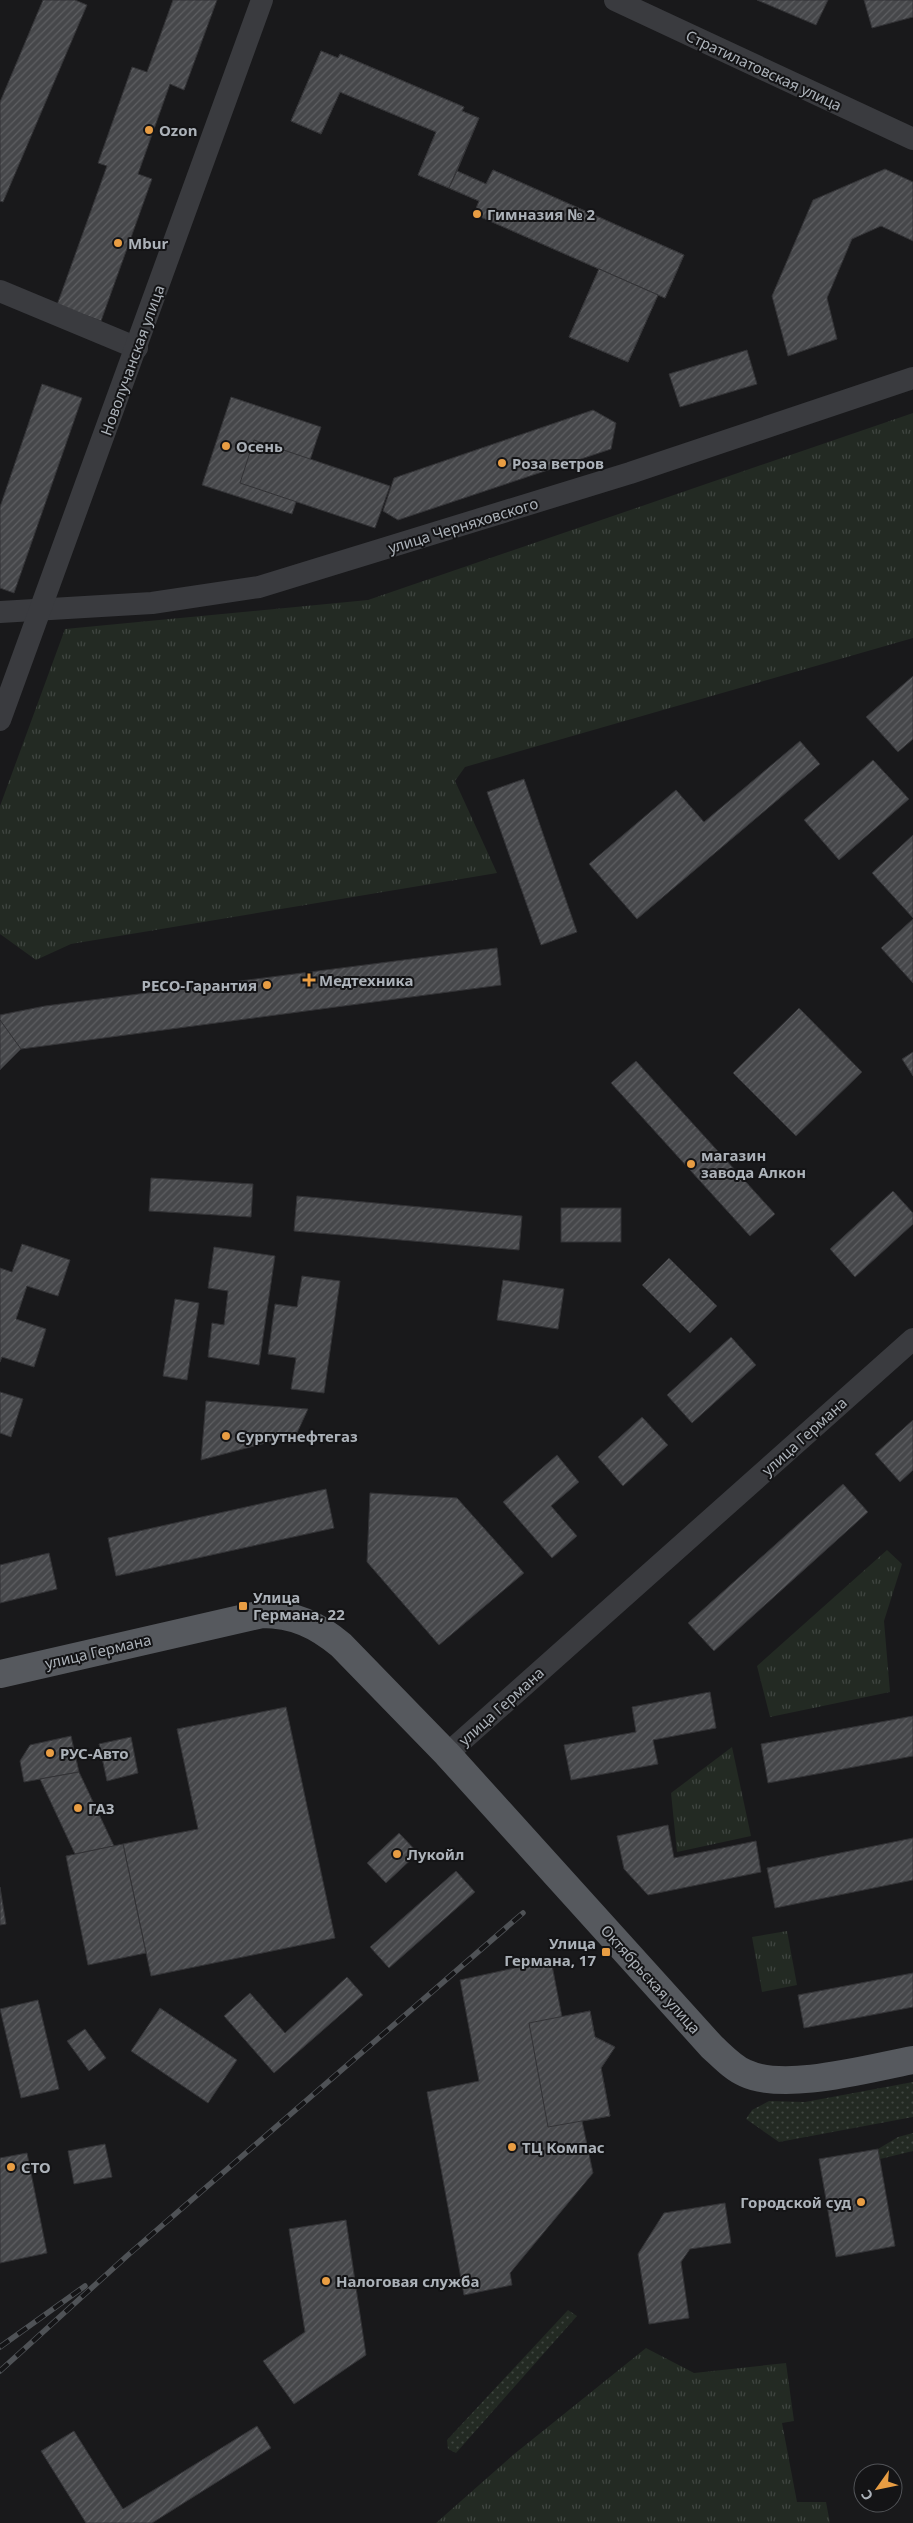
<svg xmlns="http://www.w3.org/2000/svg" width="913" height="2523" viewBox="0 0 913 2523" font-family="'Noto Sans',sans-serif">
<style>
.grass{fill:url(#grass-dots)}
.park{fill:url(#park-tufts)}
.building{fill:url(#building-hatch);stroke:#333336}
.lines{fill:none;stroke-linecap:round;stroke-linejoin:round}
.minor{stroke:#3a3b3f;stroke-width:22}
.major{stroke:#56595e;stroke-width:28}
.rail-casing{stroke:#4f5256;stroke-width:5.5}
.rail{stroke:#141416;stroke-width:4;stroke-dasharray:11;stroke-linecap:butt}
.poi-dot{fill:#e89d43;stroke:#141416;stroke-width:2}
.labels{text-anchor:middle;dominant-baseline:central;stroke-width:4;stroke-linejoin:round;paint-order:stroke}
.street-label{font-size:15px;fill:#acb2b9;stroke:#141416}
.poi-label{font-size:15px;font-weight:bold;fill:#acb2b9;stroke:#141416;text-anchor:start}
</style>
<defs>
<pattern id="grass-dots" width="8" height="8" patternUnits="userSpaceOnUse" patternTransform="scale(1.25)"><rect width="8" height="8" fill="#232a23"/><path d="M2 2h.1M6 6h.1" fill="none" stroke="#404641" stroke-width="1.8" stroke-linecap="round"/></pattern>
<pattern id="park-tufts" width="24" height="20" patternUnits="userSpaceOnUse" patternTransform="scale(1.25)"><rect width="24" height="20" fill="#232a23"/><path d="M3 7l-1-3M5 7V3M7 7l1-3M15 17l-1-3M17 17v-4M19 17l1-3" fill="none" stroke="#404641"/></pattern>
<pattern id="building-hatch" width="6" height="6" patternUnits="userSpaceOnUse" patternTransform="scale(1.25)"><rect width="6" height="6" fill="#46474a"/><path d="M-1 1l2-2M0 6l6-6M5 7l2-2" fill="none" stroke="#5e5f62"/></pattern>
</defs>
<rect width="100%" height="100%" fill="#19191b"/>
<g class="grass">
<path d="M913,2082V2117L779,2142L746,2119L752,2110L769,2101L805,2102Z"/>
<path d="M913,2133V2151L880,2159L878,2149L898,2137Z"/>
<path d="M568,2310L577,2316L456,2453L448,2449L447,2440Z"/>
</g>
<g class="park">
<path d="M913,413V638L465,767L455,781L497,873L71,944L36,960L0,934V806L65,629L368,600Z"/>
<path d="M887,1550L902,1564L884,1621L890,1692L770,1717L757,1666Z"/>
<path d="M732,1747L751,1836L677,1852L671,1793Z"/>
<path d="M787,1931L797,1985L762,1992L752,1937Z"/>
<path d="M646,2348L694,2373L786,2363L794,2421L782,2423L797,2502H826L830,2523H436L513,2455Z"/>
</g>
<g class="building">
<path d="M43,0H75L87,5L3,202L0,201V102Z"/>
<path d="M173,0H217L184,90L170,84L138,174L152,179L101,321L57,305L107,166L98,163L132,67L147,72Z"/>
<path d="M757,0H828L816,25Z"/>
<path d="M864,0H913V17L872,28Z"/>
<path d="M321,51L338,58L340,54L464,107L462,111L479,118L457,171L486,184L493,170L684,255L665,298L658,295L628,362L569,337L599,269L474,214L479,201L418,175L436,132L340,92L321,134L291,121Z"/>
<path d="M321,51L338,58L340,54L464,107L462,111L479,118L449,188L418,175L436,132L340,92L321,134L291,121Z"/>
<path d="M885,169L913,182V241L881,226L852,239L827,298L837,339L788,356L772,296L813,200Z"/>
<path d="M493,170L684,255L665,298L474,214L479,201L449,188L457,171L486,184Z"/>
<path d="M599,269L658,295L628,362L569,337Z"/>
<path d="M747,350L757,384L680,407L669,374Z"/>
<path d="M42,384L82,398L14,593L0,588V507Z"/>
<path d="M231,397L321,427L292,514L202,485Z"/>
<path d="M593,410L616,423L611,449L398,520L383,511L394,478Z"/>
<path d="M254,440L390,486L375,528L240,483Z"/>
<path d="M913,676V739L898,752L866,717Z"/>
<path d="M800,741L820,764L637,919L589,864L676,790L704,822Z"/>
<path d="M873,760L909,799L839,860L804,820Z"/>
<path d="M524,779L577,932L541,945L487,792Z"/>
<path d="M913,835V918L872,873Z"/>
<path d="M913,919V983L881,948Z"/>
<path d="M497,948L501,985L21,1049L0,1070V1015L45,1006Z"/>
<path d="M799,1008L862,1072L796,1136L733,1073Z"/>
<path d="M0,1020L21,1049L0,1070Z"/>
<path d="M913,1052V1076L902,1059Z"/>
<path d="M636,1061L775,1214L750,1236L611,1083Z"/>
<path d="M151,1178L253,1184L251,1217L149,1211Z"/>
<path d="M893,1191L913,1213V1224L855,1277L830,1249Z"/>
<path d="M297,1196L522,1216L519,1250L294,1231Z"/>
<rect x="561" y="1208" width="60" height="34"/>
<path d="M22,1244L70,1260L58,1296L27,1286L16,1319L46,1329L34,1367L2,1357L0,1362V1268L12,1272Z"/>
<path d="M214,1247L275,1256L259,1365L208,1357L212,1323L224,1325L228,1291L208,1288Z"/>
<path d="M669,1258L717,1306L690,1333L642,1285Z"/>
<path d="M302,1276L340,1281L324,1393L291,1389L296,1358L268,1354L275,1304L297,1307Z"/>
<path d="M503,1280L564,1289L558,1329L497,1320Z"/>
<path d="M175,1299L199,1303L187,1380L163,1376Z"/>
<path d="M731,1337L756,1365L692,1423L667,1395Z"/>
<path d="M0,1392L23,1399L11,1437L0,1433Z"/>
<path d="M206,1401L308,1409L296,1435L201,1460Z"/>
<path d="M642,1417L668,1445L623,1486L598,1457Z"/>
<path d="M913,1420V1470L900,1482L875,1454Z"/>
<path d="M557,1455L579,1482L551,1506L577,1536L552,1558L503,1502Z"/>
<path d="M843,1484L868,1512L714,1651L688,1623Z"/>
<path d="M326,1489L334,1528L116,1576L108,1538Z"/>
<path d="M370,1493L457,1498L524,1573L439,1645L367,1562Z"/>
<path d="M49,1553L57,1589L0,1603V1565Z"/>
<path d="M710,1692L716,1728L653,1740L658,1764L571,1780L564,1745L636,1732L632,1707Z"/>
<path d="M286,1707L335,1938L151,1976L123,1844L198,1829L177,1729Z"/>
<path d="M913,1716V1756L768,1783L761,1744Z"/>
<path d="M71,1736L79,1772L24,1782L20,1761L30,1745Z"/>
<path d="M131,1737L138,1773L107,1781L99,1744Z"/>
<path d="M79,1772L114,1846L75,1854L40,1779Z"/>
<path d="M668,1825L674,1858L756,1841L761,1872L648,1895L624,1869L617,1836Z"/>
<path d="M399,1833L418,1853L386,1883L367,1863Z"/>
<path d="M913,1838V1880L775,1908L767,1868Z"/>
<path d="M123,1844L146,1953L88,1965L66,1856Z"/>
<path d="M456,1871L475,1892L389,1968L370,1947Z"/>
<path d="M0,1887L6,1924L0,1925Z"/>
<path d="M551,1960L562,2017L590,2011L595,2037L615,2047L601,2068L610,2116L582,2121L593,2173L510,2273L512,2285L464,2295L427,2092L479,2081L460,1980Z"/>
<path d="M913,1973V2007L804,2028L798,1995Z"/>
<path d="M347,1977L363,1995L274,2073L224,2016L250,1993L285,2033Z"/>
<path d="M38,2000L59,2089L21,2098L0,2009Z"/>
<path d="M160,2008L237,2060L208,2103L131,2051Z"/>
<path d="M590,2011L595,2037L615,2047L601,2068L610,2116L548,2127L529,2023Z"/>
<path d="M85,2029L106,2058L89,2071L67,2041Z"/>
<path d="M105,2144L112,2177L74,2184L68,2151Z"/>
<path d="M878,2149L895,2246L836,2257L819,2159Z"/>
<path d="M27,2153L47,2253L0,2263V2158Z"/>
<path d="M725,2203L731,2243L690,2249L681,2262L689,2318L649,2324L638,2254L664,2213Z"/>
<path d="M346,2220L366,2355L294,2404L263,2361L305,2332L289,2229Z"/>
<path d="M257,2426L271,2448L152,2523H86L41,2451L74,2431L123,2509Z"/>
</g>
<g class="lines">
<g class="minor">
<path d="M615,0L913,139"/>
<path d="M0,291L137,348"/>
<path d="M0,612L152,603L259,587L630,473L913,378"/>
<path d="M0,720L262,0"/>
<path d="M447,1754L913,1339"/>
</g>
<path class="major" d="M0,1674L262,1614C294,1614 317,1625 341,1645L447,1754L712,2047C722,2056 733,2068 745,2073C785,2092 870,2068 913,2060"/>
<defs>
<g id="rail">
<path d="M0,2347L85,2286"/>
<path d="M0,2371L128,2255L523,1913"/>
</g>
</defs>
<use href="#rail" class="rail-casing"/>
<use href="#rail" class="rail"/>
</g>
<g class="poi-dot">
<circle cx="149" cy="130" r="5"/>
<circle cx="477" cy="214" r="5"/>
<circle cx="118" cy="243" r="5"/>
<circle cx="226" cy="446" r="5"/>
<circle cx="502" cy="463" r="5"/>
<path d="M306.5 972.5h5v5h5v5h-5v5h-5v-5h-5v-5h5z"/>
<circle cx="267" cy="985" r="5"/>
<circle cx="691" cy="1164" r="5"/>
<circle cx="226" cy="1436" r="5"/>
<rect x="238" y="1601" width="10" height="10" rx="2.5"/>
<circle cx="50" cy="1753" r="5"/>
<circle cx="78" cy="1808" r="5"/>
<circle cx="397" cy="1854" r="5"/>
<rect x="601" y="1947" width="10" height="10" rx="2.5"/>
<circle cx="512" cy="2147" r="5"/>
<circle cx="11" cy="2167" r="5"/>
<circle cx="861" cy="2202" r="5"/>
<circle cx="326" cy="2281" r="5"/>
</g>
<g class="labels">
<g class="street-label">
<text transform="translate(764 70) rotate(25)">Стратилатовская улица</text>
<text transform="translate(132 360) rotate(-70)">Новолучанская улица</text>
<text transform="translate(463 525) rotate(-17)">улица Черняховского</text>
<text transform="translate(804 1436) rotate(-42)">улица Германа</text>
<text transform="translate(98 1651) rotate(-13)">улица Германа</text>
<text transform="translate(501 1706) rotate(-42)">улица Германа</text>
<text transform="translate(651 1979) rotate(48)">Октябрьская улица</text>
</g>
<g class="poi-label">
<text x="159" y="130">Ozon</text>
<text x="487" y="214">Гимназия № 2</text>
<text x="128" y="243">Mbur</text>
<text x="236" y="446">Осень</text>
<text x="512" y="463">Роза ветров</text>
<text x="319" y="980">Медтехника</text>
<text x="257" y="985" text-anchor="end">РЕСО-Гарантия</text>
<text x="701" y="1155">магазин<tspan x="701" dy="17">завода Алкон</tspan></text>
<text x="236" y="1436">Сургутнефтегаз</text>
<text x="253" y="1597">Улица<tspan x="253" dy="17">Германа, 22</tspan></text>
<text x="60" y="1753">РУС-Авто</text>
<text x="88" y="1808">ГАЗ</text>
<text x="407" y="1854">Лукойл</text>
<text x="596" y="1943" text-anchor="end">Улица<tspan x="596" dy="17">Германа, 17</tspan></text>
<text x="522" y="2147">ТЦ Компас</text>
<text x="21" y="2167">СТО</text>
<text x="851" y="2202" text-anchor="end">Городской суд</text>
<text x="336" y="2281">Налоговая служба</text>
</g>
</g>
<g transform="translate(878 2488) rotate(237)"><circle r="24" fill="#141416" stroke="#515357"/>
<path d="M0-4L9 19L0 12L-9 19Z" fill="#e89d43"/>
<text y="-8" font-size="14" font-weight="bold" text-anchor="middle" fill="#acb2b9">С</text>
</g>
</svg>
